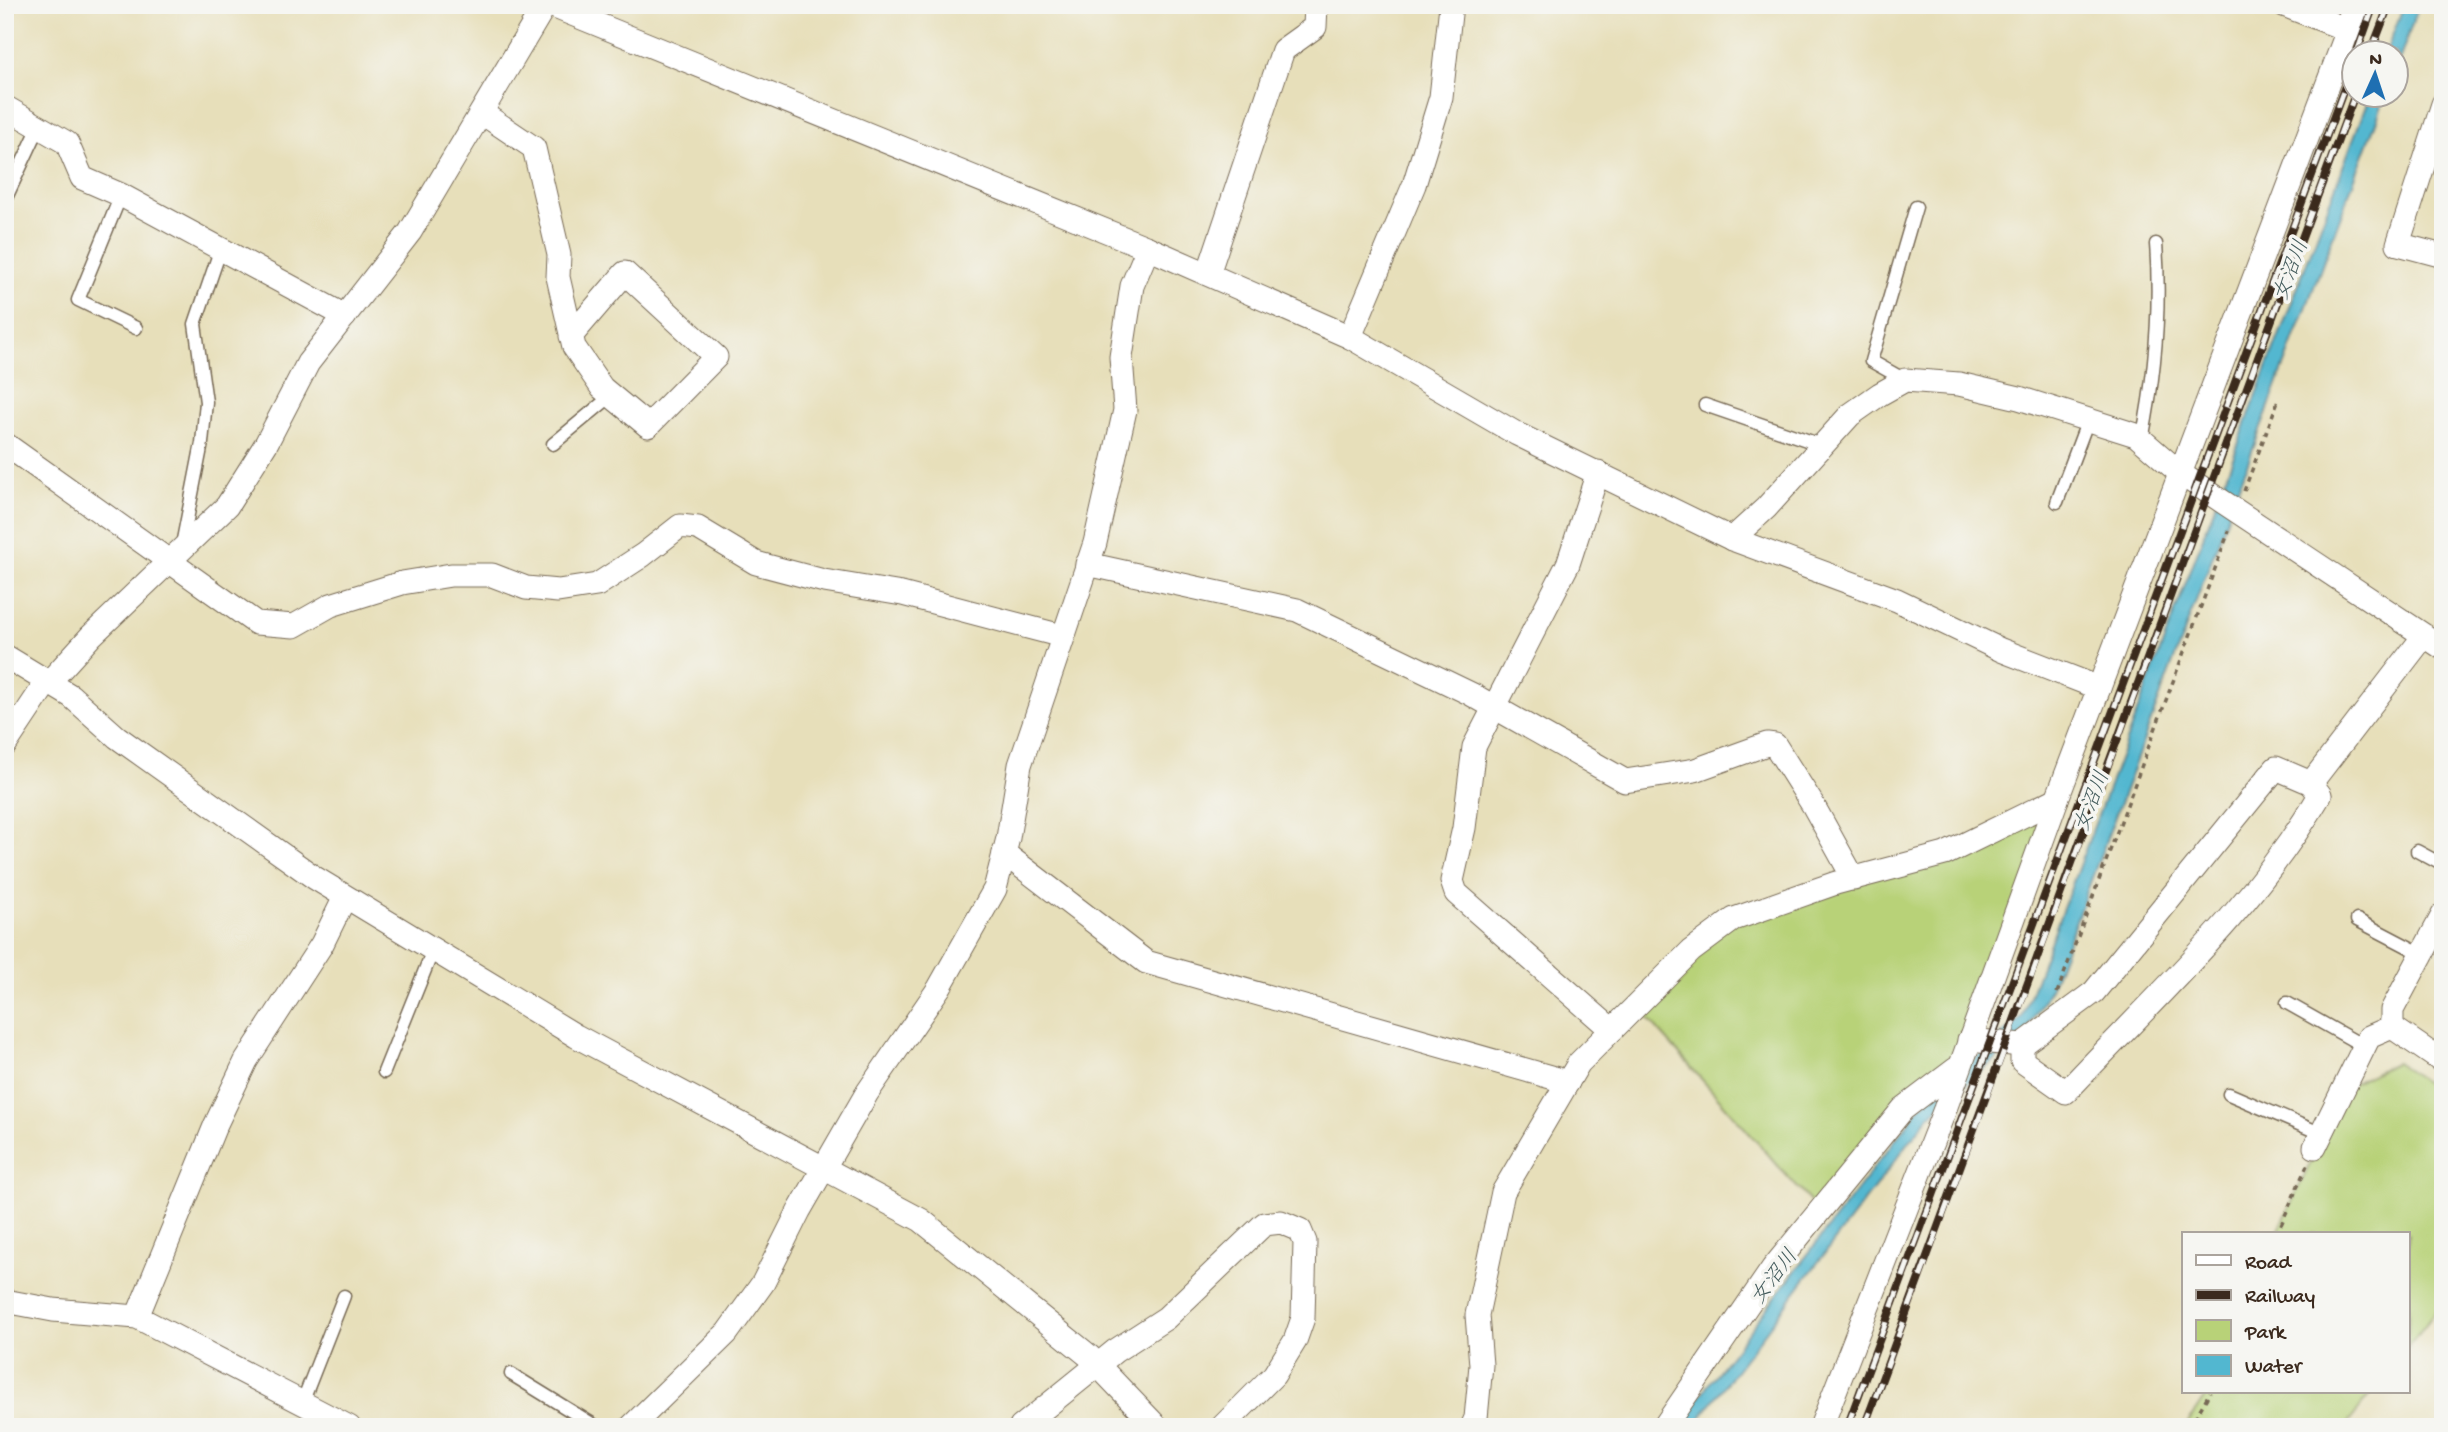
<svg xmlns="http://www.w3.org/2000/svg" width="2448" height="1432" viewBox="0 0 2448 1432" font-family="'Gochi Hand','Klee One',sans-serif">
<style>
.green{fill:#b8d278;stroke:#7a7e4b;stroke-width:2}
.water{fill:#52b7d0;stroke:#467077;stroke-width:2}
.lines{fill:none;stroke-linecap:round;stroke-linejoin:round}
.service-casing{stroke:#776955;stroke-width:15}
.minor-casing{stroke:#776955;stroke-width:25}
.tertiary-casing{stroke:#776955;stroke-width:31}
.path{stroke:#776955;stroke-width:3.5;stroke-dasharray:5 5;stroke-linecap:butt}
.service{stroke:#fff;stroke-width:12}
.minor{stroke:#fff;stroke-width:23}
.tertiary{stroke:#fff;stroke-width:28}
.rail-casing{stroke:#3b2a1e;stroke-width:8}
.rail{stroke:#f6f6f2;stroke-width:5;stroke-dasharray:16;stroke-linecap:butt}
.labels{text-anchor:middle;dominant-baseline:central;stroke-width:7;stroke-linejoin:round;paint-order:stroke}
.water-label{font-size:21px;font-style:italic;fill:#435b5c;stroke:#f6f6f2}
</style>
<rect width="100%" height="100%" fill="#f6f6f2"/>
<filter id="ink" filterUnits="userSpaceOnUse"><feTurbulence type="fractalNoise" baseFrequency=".0143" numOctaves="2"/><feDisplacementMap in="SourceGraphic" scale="14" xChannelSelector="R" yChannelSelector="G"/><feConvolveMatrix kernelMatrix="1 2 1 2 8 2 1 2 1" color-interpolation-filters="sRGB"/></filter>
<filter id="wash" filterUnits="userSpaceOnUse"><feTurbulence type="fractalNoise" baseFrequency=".00686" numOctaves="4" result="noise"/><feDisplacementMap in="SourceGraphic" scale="28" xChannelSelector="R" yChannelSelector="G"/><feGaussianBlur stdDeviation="1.57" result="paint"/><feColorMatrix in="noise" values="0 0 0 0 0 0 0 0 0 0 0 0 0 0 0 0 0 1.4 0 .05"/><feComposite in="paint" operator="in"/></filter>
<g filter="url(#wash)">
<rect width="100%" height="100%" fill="#e7dfba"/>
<g class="green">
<path d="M2057,799L1969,1040L1819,1212L1636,1005L1734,919L1904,868Z"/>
<path d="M2396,1062L2443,1095V1302L2408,1347V1234H2277L2346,1087Z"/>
<path d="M2208,1392H2373L2345,1427H2185Z"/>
</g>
<g class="water">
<path d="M2404,5H2419L2396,69V52H2386Z"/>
<path d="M2370,95H2386L2051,987L2024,1035L1929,1116L1693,1427H1676L1921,1106L2022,1017Z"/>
</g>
</g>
<g filter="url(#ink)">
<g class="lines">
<defs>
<g id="service">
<path d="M121,195L78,300L136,328"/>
<path d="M5,200L40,125"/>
<path d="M1905,380L1871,361L1916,207"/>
<path d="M1705,405L1824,446"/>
<path d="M2142,440C2155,375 2161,311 2156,244"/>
<path d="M553,444L611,396"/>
<path d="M2057,502L2088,420"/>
<path d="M182,545L202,443L206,402L195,324L221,248"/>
<path d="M2417,851L2443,865"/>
<path d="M2357,920L2422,954"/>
<path d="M2287,1003L2365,1047"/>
<path d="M384,1072L433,950"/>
<path d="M2229,1094L2322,1134"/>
<path d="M511,1374L597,1427"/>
<path d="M302,1403L344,1296"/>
</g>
<g id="minor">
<path d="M550,5L1148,248L1350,337L1517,434L1732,539L1897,600L2001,650L2099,688"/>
<path d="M2443,104L2398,244L2443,256"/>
<path d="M5,107L67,143L82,178L121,195L345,316"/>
<path d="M482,113L534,148L559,255L558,277L574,347L602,388L648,426L716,357L625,273L571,336"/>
<path d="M1208,274L1283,50L1315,27L1316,5"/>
<path d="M1350,337L1414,185L1441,97L1451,5"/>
<path d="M5,444L256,623L294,626L331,605L402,583L451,575H492L526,588L558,591L597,585L643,555L680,526L698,528L756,563L824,581L902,594L1062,636"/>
<path d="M1598,472L1568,564L1474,747L1464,828L1452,881L1456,893L1612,1030"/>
<path d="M1732,539L1766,508L1850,415L1880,394L1905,380L1959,384L2019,398L2136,435L2181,474L2443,648"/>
<path d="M1087,564L1297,610L1471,694L1625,781L1695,770L1767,744L1775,745L1813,805L1854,879"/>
<path d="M5,656L71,696L117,737L315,878L576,1036L921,1220L1089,1356L1157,1427"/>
<path d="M5,745L41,691L91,636L227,506L266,444L308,363L410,232L545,5"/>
<path d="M1004,853L1146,962L1568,1082"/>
<path d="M2392,1027V1010L2443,915"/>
<path d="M2392,1027L2443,1062"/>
<path d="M1969,1040L2022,1045L2094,992L2276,768L2311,783L2424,636"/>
<path d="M2022,1045V1061L2066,1092C2155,997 2253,909 2320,795L2311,783"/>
<path d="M2315,1147L2369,1037L2392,1027"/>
<path d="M5,1301L53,1310L137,1317L349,1427"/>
<path d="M137,1317L215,1126L246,1061L322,944L345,897"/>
<path d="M631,1427L727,1333L763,1283L799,1211L867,1093L939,988L995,889L1008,838L1020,765L1095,543L1125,410L1121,357L1132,286L1148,248"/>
<path d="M1021,1427L1115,1351L1166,1318L1264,1224L1281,1222L1300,1230L1305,1242L1303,1318L1295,1341L1274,1375L1222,1427"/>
<path d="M1472,1427L1476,1418L1481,1365L1477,1315L1503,1192L1579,1063L1691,951L1734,919L1836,883L1945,854L2057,799"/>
<path d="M1664,1427L1773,1268L1903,1109L1956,1069"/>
<path d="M1821,1427L1945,1109L2057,799L2348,30L2284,5"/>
</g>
<path id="tertiary" d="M2348,30L2357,5"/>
</defs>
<use href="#service" class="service-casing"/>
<use href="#minor" class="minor-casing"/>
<use href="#tertiary" class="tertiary-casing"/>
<g class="path">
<path d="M2244,491L2279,398"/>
<path d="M2057,993L2229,531"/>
<path d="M2277,1234L2307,1165"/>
<path d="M2190,1427L2210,1392"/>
</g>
<use href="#service" class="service"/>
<use href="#minor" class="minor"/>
<use href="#tertiary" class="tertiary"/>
<defs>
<g id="rail">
<path d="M2357,52L2374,5"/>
<path d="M2371,52L2389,5"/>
<path d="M1847,1427L2354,62"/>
<path d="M1864,1427C2031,984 2190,538 2355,94"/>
</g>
</defs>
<use href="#rail" class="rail-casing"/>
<use href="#rail" class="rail"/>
</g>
</g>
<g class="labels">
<g class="water-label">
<text transform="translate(2293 271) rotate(-69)">女沼川</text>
<text transform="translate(2094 802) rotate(-69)">女沼川</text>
<text transform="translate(1776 1278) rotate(-53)">女沼川</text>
</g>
</g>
<rect width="2448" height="1432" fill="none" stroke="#f6f6f2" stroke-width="28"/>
<rect x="2182" y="1232" width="228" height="161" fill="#f6f6f2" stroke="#aba49d" stroke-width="2"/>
<rect x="2196" y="1255" width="35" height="10" fill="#ffffff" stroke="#aba49d" stroke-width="2"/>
<text x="2245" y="1268" font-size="21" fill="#3b2a1e">Road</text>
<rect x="2196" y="1290" width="35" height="10" fill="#3b2a1e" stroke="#aba49d" stroke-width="2"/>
<text x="2245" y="1302" font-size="21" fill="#3b2a1e">Railway</text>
<rect x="2196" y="1320" width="35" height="21" fill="#b8d278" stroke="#aba49d" stroke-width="2"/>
<text x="2245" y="1338" font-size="21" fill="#3b2a1e">Park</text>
<rect x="2196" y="1355" width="35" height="21" fill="#52b7d0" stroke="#aba49d" stroke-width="2"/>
<text x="2245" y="1372" font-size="21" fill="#3b2a1e">Water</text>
<g transform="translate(2375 74) rotate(3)"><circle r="33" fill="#f6f6f2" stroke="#aba49d" stroke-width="2"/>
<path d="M0-5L12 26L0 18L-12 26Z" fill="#1f6fb2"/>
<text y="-10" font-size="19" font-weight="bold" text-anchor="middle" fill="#3b2a1e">N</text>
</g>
</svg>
